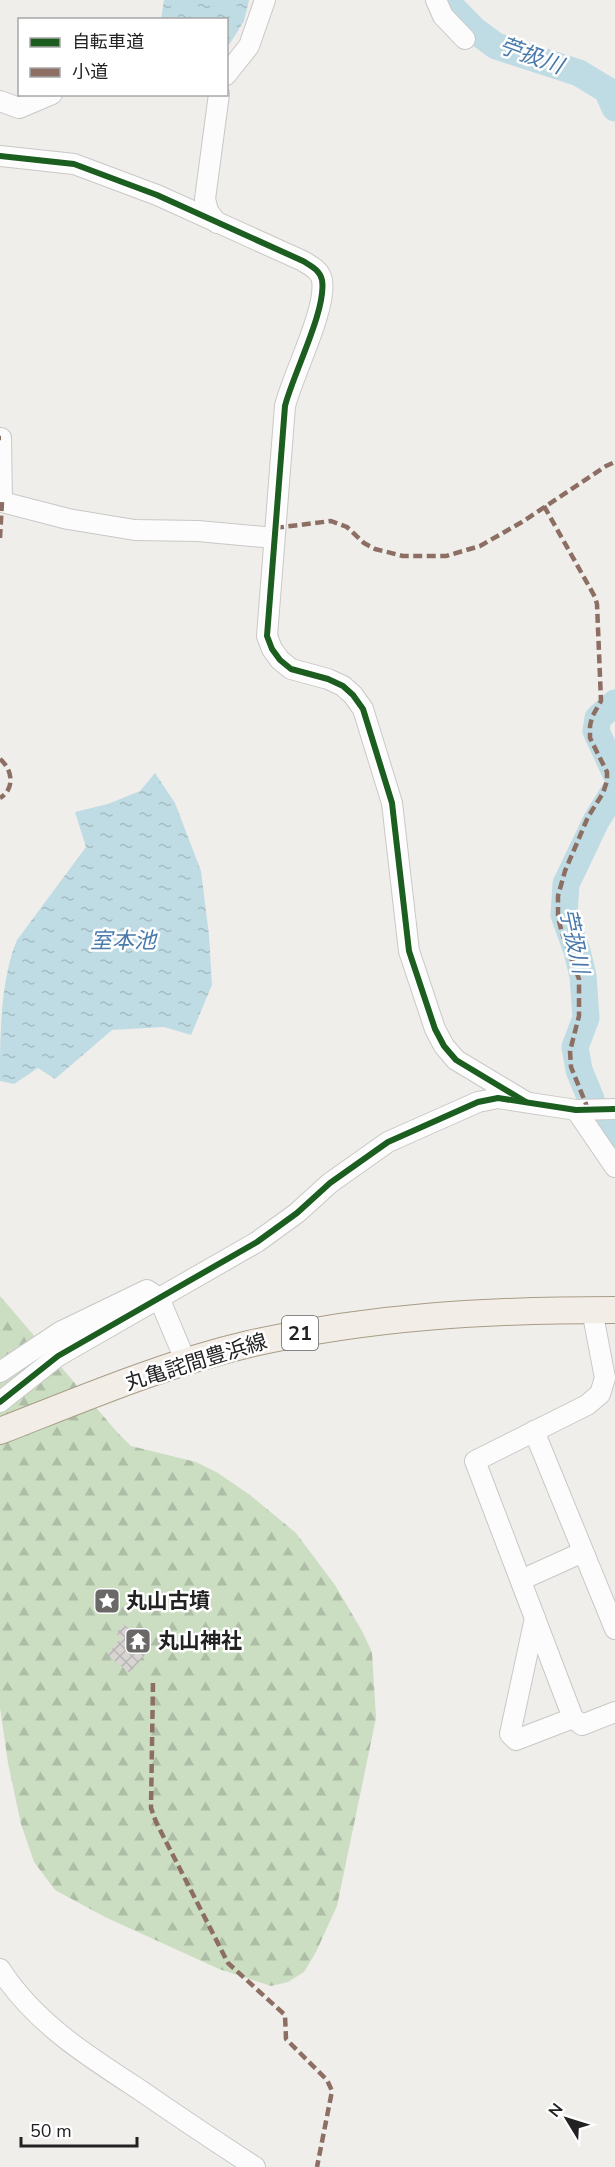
<svg xmlns="http://www.w3.org/2000/svg" width="615" height="2167" viewBox="0 0 615 2167" font-family="'Nunito Sans','Noto Sans JP',sans-serif">
<style>
.forest{fill:url(#forest-firs)}
.water{fill:url(#water-ripples)}
.lines{fill:none;stroke-linecap:round;stroke-linejoin:round}
.river{stroke:#bfdbe3;stroke-width:27}
.building{fill:url(#building-cross-hatch)}
.minor-casing{stroke:#c9c8c7;stroke-width:22}
.major-casing{stroke:#a79c86;stroke-width:28}
.minor{stroke:#fdfcfc;stroke-width:20}
.major{stroke:#f3ede7;stroke-width:26}
.quiet{stroke:#8d6e63;stroke-width:4.5;stroke-dasharray:9 4.5;stroke-linecap:butt}
.cycleway-casing{stroke:#fff;stroke-width:10}
.cycleway{stroke:#1b5e20;stroke-width:6}
.labels{text-anchor:middle;dominant-baseline:central;stroke-width:5;stroke-linejoin:round;paint-order:stroke}
.shield{fill:#fff;stroke:#646464;stroke-width:1.5}
.shield-label{font-size:20px;font-weight:bold;fill:#222}
.street-label{font-size:21px;fill:#222;stroke:#fff}
.poi-label{font-size:21px;font-weight:bold;fill:#222;stroke:#fff;text-anchor:start}
.water-label{font-size:22px;font-style:italic;fill:#4a7aab;stroke:#fff}
</style>
<defs>
<pattern id="forest-firs" width="22" height="20" patternUnits="userSpaceOnUse" patternTransform="scale(1.5)"><rect width="22" height="20" fill="#cbdec1"/><path d="M5 1l3.5 6h-7zM16 11l3.5 6h-7z" fill="#aebea6"/></pattern>
<pattern id="water-ripples" width="26" height="14" patternUnits="userSpaceOnUse" patternTransform="scale(1.5)"><rect width="26" height="14" fill="#bfdbe3"/><path d="M2 4q2-2 4 0t4 0M15 11q2-2 4 0t4 0" fill="none" stroke="#a4bcc2"/></pattern>
<pattern id="building-cross-hatch" width="8" height="8" patternUnits="userSpaceOnUse" patternTransform="scale(1.5)"><rect width="8" height="8" fill="#d7d4d2"/><path d="M0 0l8 8M0 8l8-8" fill="none" stroke="#b8b6b4"/></pattern>
</defs>
<rect width="100%" height="100%" fill="#f0eeeb"/>
<path class="forest" d="M0,1296L117,1432L131,1446L196,1462L218,1473L250,1495L296,1533L335,1585L362,1631L372,1652L376,1718L337,1906L316,1952L304,1972L288,1982L271,1986L219,1969L105,1917L55,1890L34,1862L21,1824L8,1763L0,1708Z"/>
<g class="water">
<path d="M164,0H249L244,21L227,48L226,20L161,19Z"/>
<path d="M155,773L175,803L201,871L209,935L212,985L191,1035L164,1027L112,1030L55,1079L38,1068L14,1084L0,1081C0,1038 0,980 17,940L86,847L75,812L108,804L140,791Z"/>
</g>
<g class="lines">
<g class="river">
<path d="M445,0L473,29L496,46L579,73L607,90L615,108"/>
<path d="M615,703L598,718L596,731L615,772"/>
<path d="M591,1099L579,1070L575,1047L586,1018L583,976L577,951L564,915L566,884L596,821L615,790"/>
<path d="M601,1123L615,1143"/>
</g>
</g>
<path class="building" d="M123,1624L137,1635L140,1630L151,1639L148,1643L152,1646L130,1673L107,1655L121,1638L116,1633Z"/>
<g class="lines">
<defs>
<g id="minor">
<path d="M436,0L443,16L465,39"/>
<path d="M226,75L249,46L265,0"/>
<path d="M0,101L19,108L52,94"/>
<path d="M0,156L74,164L157,195L303,261C311,266 320,270 322,280C327,309 293,374 285,406L267,636L272,649L280,660L291,669L328,679L343,686L353,695L363,709L392,803L409,951L435,1029L444,1046L456,1060L526,1102"/>
<path d="M217,223L208,211L205,199L219,94"/>
<path d="M1,438L2,502L68,519L135,530L198,531L274,538"/>
<path d="M576,1110L615,1167"/>
<path d="M592,1310L605,1378L600,1394L587,1405L475,1461L573,1718L582,1725L615,1712"/>
<path d="M0,1372L60,1332L147,1290L159,1298L186,1362"/>
<path d="M0,1402L58,1356L257,1242L297,1213L330,1183L388,1142L478,1102L498,1098L576,1110L615,1109"/>
<path d="M534,1431L615,1629"/>
<path d="M521,1580L583,1552"/>
<path d="M535,1618L510,1734L516,1740L573,1718"/>
<path d="M0,1969C34,2022 86,2055 137,2088C176,2115 215,2141 255,2167"/>
</g>
<path id="major" d="M0,1431C82,1399 164,1364 249,1344C372,1316 490,1310 615,1310"/>
</defs>
<use href="#minor" class="minor-casing"/>
<use href="#major" class="major-casing"/>
<use href="#minor" class="minor"/>
<use href="#major" class="major"/>
<g class="quiet">
<path d="M0,438H1"/>
<path d="M544,506L595,597L597,604L601,701L592,717L590,726V738L607,772V781L603,793L588,817L565,871L558,896V917L562,933L579,979V1016L570,1051L571,1067L588,1109"/>
<path d="M275,528L331,521L347,527L364,543L375,549L403,556H446L480,546L522,522L606,466L615,462"/>
<path d="M0,538L2,502"/>
<path d="M0,759C13,770 15,789 0,798"/>
<path d="M153,1683L151,1808L156,1822L228,1963L285,2015L286,2039L327,2080L332,2091L317,2167"/>
</g>
<defs>
<g id="cycleway">
<path d="M0,156L74,164L157,195L303,261C311,266 320,270 322,280C327,309 293,374 285,406L267,636L272,649L280,660L291,669L328,679L343,686L353,695L363,709L392,803L409,951L435,1029L444,1046L456,1060L526,1102"/>
<path d="M0,1402L58,1356L257,1242L297,1213L330,1183L388,1142L478,1102L498,1098L576,1110L615,1109"/>
</g>
</defs>
<use href="#cycleway" class="cycleway-casing"/>
<use href="#cycleway" class="cycleway"/>
</g>
<defs>
<symbol id="sight-square" viewBox="-11 -11 22 22"><rect x="-9" y="-9" width="18" height="18" rx="4" fill="#6a6968" stroke="#fff"/><path d="M0-6L1.8-2.2L6-1.7L2.9 1.2L3.7 5.4L0 3.3L-3.7 5.4L-2.9 1.2L-6-1.7L-1.8-2.2Z" fill="#fff"/></symbol>
<symbol id="temple-square" viewBox="-11 -11 22 22"><rect x="-9" y="-9" width="18" height="18" rx="4" fill="#6a6968" stroke="#fff"/><path d="M0-6L5-2H3V0L6.5 2.5H4V6H1.5V3h-3V6H-4V2.5H-6.5L-3 0V-2H-5Z" fill="#fff"/></symbol>
</defs>
<g fill-rule="evenodd">
<use href="#sight-square" x="92" y="1586" width="30" height="30"/>
<use href="#temple-square" x="123" y="1626" width="30" height="30"/>
</g>
<g class="labels">
<rect class="shield" x="282" y="1316" width="36" height="34" rx="4.5"/>
<g class="shield-label">
<text x="300" y="1333">21</text>
</g>
<g class="street-label">
<text transform="translate(196 1362) rotate(-17)">丸亀詫間豊浜線</text>
</g>
<g class="poi-label">
<text x="126" y="1601">丸山古墳</text>
<text x="158" y="1641">丸山神社</text>
</g>
<g class="water-label">
<text transform="translate(531 56) rotate(20)">苧扱川</text>
<text x="123" y="941">室本池</text>
<text transform="translate(574 941) rotate(78)">苧扱川</text>
</g>
</g>
<rect x="18" y="18" width="210" height="78" fill="#ffffff" stroke="#a7a7a7" stroke-width="1.5"/>
<rect x="30" y="38" width="30" height="9" fill="#1b5e20" stroke="#a7a7a7" stroke-width="1.5"/>
<text x="72" y="48" font-size="18" fill="#222222">自転車道</text>
<rect x="30" y="68" width="30" height="9" fill="#8d6e63" stroke="#a7a7a7" stroke-width="1.5"/>
<text x="72" y="78" font-size="18" fill="#222222">小道</text>
<g transform="translate(567 2119) rotate(308)" stroke="#ffffff" stroke-width="4.5" paint-order="stroke">
<path d="M0-4.5L10 22L0 15L-10 22Z" fill="#222222"/>
<text y="-9" font-size="16" font-weight="bold" text-anchor="middle" fill="#222222">N</text>
</g>
<path d="M21 2137v9h116v-9" fill="none" stroke="#222222" stroke-width="3"/>
<text x="30" y="2137" font-size="18" fill="#222222" stroke="#ffffff" stroke-width="4.5" paint-order="stroke">50 m</text>
</svg>
